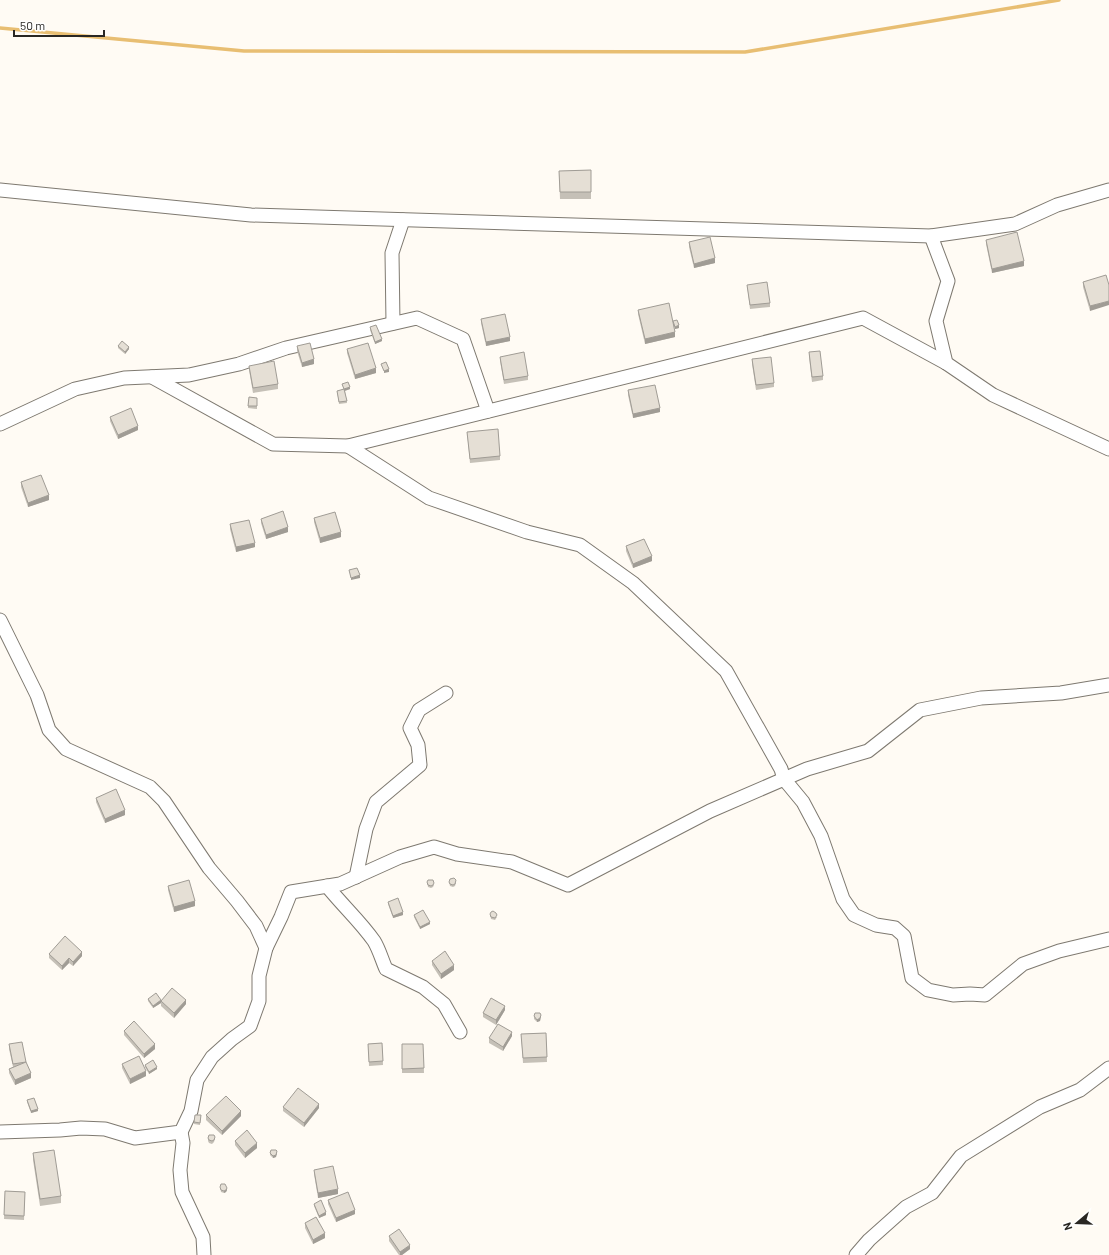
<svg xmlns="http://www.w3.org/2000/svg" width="1109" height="1255" viewBox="0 0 1109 1255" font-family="Barlow,sans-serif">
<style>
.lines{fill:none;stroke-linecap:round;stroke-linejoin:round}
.stream{stroke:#e8be72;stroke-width:3.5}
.minor-casing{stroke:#7e7970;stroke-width:15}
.minor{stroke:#fff;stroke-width:13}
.wall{fill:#c5c0b7}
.shaded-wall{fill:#a09c95}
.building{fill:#e5dfd5;stroke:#a09c95}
</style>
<rect width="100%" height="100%" fill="#fffbf4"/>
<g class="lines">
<path class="stream" d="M0,28L244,51L745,52L1059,0"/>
<defs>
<g id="minor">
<path d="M0,190L251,215L931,236L1015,224L1057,205L1109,190"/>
<path d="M931,236L948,281L936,321L946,363L993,395L1109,449"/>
<path d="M393,323L392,253L403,220"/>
<path d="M152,377L273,444L348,446L863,318L946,363"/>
<path d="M0,424L75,389L124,378L189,375L239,364L286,348L417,318L463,339L488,411"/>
<path d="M348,446L429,498L527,532L580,545L633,583L726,671L781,769L784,779L803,802L821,836L843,899L854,915L876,925L895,928L904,936L912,978L928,990L953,995L970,994L985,995L1023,964L1059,951L1109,939"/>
<path d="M0,620L37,695L49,730L66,749L150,787L164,801L209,868L237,901L256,926L266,948"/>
<path d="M356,877L366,829L376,802L420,765L418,745L410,728L419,710L446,693"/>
<path d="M327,886C342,905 360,921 374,941C379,949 382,960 386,969L423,987L444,1004L460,1032"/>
<path d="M0,1132L60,1130L81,1128L105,1129L135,1138L181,1132L191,1111L197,1080L212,1057L232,1039L250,1026L259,1001V976L266,948L281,917L291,892L340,884L400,857L434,847L457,854L512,862L568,885L710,811L807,769L868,751L920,710L981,698L1061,693L1109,685"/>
<path d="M181,1132L183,1143L180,1170L182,1192L203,1237L204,1255"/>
<path d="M856,1255L869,1240L906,1207L932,1193L961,1156L1040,1107L1080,1090L1109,1068"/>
</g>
</defs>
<use href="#minor" class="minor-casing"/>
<use href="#minor" class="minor"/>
</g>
<g class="wall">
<path d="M591,170V199H560L559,171Z"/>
<path d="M986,240L1024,266L992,273L986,244Z"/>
<path d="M689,242L715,263L694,268L689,247Z"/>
<path d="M1083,282L1109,285L1090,311L1083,287Z"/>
<path d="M747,285L770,303V307L750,309Z"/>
<path d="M638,310L673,323V321L679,328L675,329L673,324L675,337L645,344L638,314Z"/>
<path d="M481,319L510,341L486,346L481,323Z"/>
<path d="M370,327L382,341L375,344L370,330Z"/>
<path d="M118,346L129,349L125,354L118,348Z"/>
<path d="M297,346L314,364L302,367L297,351Z"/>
<path d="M347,349L376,373L355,379L347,353Z"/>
<path d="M809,352L823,376V380L812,382L809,357Z"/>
<path d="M500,357L528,376V380L504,384L500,361Z"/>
<path d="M752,359L774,383V387L756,390L752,364Z"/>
<path d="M249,366L278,384V389L253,393L249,370Z"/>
<path d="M342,384L350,389L345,391L347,403L339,404L337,391L344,390Z"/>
<path d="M628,390L660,412L633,418L628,395Z"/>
<path d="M249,397L257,398V409L248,408Z"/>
<path d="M110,417L138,430L118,439L110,421Z"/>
<path d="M467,432L500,456V460L470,463Z"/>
<path d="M21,482L49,500L28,507L21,487Z"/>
<path d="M314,518L341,537L320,543L314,522Z"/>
<path d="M261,519L288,532L266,539L261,523Z"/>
<path d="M230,524L255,547L236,552L230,529Z"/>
<path d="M626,546L652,561L633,568L626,551Z"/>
<path d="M96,798L125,815L105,823L96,802Z"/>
<path d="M427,882L434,885L433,887L431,888L428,887Z"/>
<path d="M449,882L456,883L455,886L453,887L450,886Z"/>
<path d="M168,886L195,906L174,912L168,890Z"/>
<path d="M388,902L403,915L393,918L388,904Z"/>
<path d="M490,914L497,917L495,920L491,919Z"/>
<path d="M414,915L430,924L420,929L414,917Z"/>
<path d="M49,954L82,956L73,966L69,963L62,970L49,958Z"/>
<path d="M432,961L454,970L441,979L432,965Z"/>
<path d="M148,999L161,1001L186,1004L174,1018L161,1006V1003L153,1008L148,1001Z"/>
<path d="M505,1010L496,1025L483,1017V1013Z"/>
<path d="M534,1016L541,1017L540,1021L537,1022L534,1019Z"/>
<path d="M124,1031L155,1049L144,1058L124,1035Z"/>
<path d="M546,1033L547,1062L523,1063L521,1034Z"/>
<path d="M512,1036L503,1051L489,1043V1038Z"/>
<path d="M382,1043L383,1065L369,1066L368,1044Z"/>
<path d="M9,1044L26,1062L31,1078L15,1085L9,1073V1069L13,1067L9,1049Z"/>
<path d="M402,1044H423L424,1073H402Z"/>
<path d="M122,1064L146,1076L130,1084L122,1068Z"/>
<path d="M145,1065L157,1069L149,1074L145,1067Z"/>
<path d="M27,1100L38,1111L31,1113L27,1102Z"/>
<path d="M283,1107L319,1108L304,1127L283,1111Z"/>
<path d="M195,1115H201L200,1125L194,1124Z"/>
<path d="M206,1115L241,1116L222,1135L206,1120Z"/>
<path d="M208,1138L215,1139L214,1142L212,1144L209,1143L208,1141Z"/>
<path d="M235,1141L257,1148L245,1158L235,1145Z"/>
<path d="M33,1153L61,1196V1203L40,1206L33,1160Z"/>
<path d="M270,1153L277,1154L276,1157L273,1158L270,1155Z"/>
<path d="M314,1170L338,1194L318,1198L314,1174Z"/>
<path d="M220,1187L227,1190L226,1192L224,1193L221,1192Z"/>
<path d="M5,1191L25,1192L24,1220L4,1219Z"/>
<path d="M328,1200L355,1214L336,1222L328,1204Z"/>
<path d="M314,1204L326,1215L319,1218L314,1206Z"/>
<path d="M305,1223L325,1238L313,1244L305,1228Z"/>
<path d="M389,1236L410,1249L402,1255H399L389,1241Z"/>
</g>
<g class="shaded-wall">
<path d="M715,258V263L694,268V264Z"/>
<path d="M1024,261V266L992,273V269Z"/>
<path d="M1109,301V305L1090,311V306Z"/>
<path d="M679,325V328L675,329V327Z"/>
<path d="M675,332V337L645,344V339Z"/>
<path d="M510,337V341L486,346V342Z"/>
<path d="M382,339V341L375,344V342Z"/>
<path d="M129,347V349L125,354V352Z"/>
<path d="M314,359V364L302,367V363Z"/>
<path d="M376,368V373L355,379V375Z"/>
<path d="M389,369V372L384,373V371Z"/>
<path d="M350,387V389L344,391V389Z"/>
<path d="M660,408V412L633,418V414Z"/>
<path d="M138,426V430L118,439V435Z"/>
<path d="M49,495V500L28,507V503Z"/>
<path d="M288,527V532L266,539V535Z"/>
<path d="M341,532V537L320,543V538Z"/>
<path d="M255,543V547L236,552V547Z"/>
<path d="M652,556V561L633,568V564Z"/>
<path d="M360,575V578L351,580V578Z"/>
<path d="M125,810V815L105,823V819Z"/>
<path d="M195,901V906L174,912V907Z"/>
<path d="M403,912V915L393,918V916Z"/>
<path d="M430,922V924L420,929V927Z"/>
<path d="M82,952V956L73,966V962Z"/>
<path d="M69,958V963L62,970V966Z"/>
<path d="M454,965V970L441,979V974Z"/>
<path d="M161,1000V1003L153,1008V1006Z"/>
<path d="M186,1000V1004L174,1018V1013Z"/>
<path d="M505,1006V1010L496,1025V1020Z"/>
<path d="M541,1015L540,1021L537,1022V1020Z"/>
<path d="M512,1032V1036L503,1051V1047Z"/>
<path d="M155,1044V1049L144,1058V1054Z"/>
<path d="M157,1067V1069L149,1074V1072Z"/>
<path d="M146,1071V1076L130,1084V1079Z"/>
<path d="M31,1073V1078L15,1085V1080Z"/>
<path d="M319,1104V1108L304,1127V1123Z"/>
<path d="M38,1109V1111L31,1113V1111Z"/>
<path d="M241,1111V1116L222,1135V1131Z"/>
<path d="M257,1143V1148L245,1158V1153Z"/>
<path d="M277,1151L276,1157L273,1158V1156Z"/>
<path d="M227,1188V1190L226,1192L224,1193V1191Z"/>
<path d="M338,1189V1194L318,1198V1193Z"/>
<path d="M355,1210V1214L336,1222V1218Z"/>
<path d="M326,1212V1215L319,1218V1216Z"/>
<path d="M325,1233V1238L313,1244V1240Z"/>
<path d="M410,1245V1249L402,1255H400V1252Z"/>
</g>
<g class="building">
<path d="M591,170V192H560L559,171Z"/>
<path d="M1017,232L1024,261L992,269L986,240Z"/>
<path d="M710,237L715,258L694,264L689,242Z"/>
<path d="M1106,275L1109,285V301L1090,306L1083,282Z"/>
<path d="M767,282L770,303L750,305L747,285Z"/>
<path d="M669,303L675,332L645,339L638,310Z"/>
<path d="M505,314L510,337L486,342L481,319Z"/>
<path d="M677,320L679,325L675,327L673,321Z"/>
<path d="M376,325L382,339L375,342L370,327Z"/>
<path d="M122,341L129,347L125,352L118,346Z"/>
<path d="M310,343L314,359L302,363L297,346Z"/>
<path d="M368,343L376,368L355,375L347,349Z"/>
<path d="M820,351L823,376L812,377L809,352Z"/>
<path d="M524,352L528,376L504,380L500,357Z"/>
<path d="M771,357L774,383L756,385L752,359Z"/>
<path d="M274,361L278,384L253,388L249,366Z"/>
<path d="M386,362L389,369L384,371L381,364Z"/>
<path d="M348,382L350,387L344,389L342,384Z"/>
<path d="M655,385L660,408L633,414L628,390Z"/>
<path d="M344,389L347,401L339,402L337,391Z"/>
<path d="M249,397L257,398V406H248Z"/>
<path d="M131,408L138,426L118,435L110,417Z"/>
<path d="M498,429L500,456L470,459L467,432Z"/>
<path d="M41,475L49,495L28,503L21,482Z"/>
<path d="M283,511L288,527L266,535L261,519Z"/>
<path d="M335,512L341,532L320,538L314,518Z"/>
<path d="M249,520L255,543L236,547L230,524Z"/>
<path d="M644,539L652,556L633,564L626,546Z"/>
<path d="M357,568L360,575L351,578L349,570Z"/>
<path d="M116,789L125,810L105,819L96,798Z"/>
<path d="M454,878L456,880L455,884L453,885L450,884L449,882L450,879Z"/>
<path d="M189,880L195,901L174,907L168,886Z"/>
<path d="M428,880H433L434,883L433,885L431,886L428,885L427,882Z"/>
<path d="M398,898L403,912L393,916L388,902Z"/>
<path d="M423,910L430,922L420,927L414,915Z"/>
<path d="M493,911L496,913L497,915L495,918L491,917L490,914L491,912Z"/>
<path d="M65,936L82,952L73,962L69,958L62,966L49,954Z"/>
<path d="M445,951L454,965L441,974L432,961Z"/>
<path d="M172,988L186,1000L174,1013L161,1001Z"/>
<path d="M156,993L161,1000L153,1006L148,999Z"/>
<path d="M491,998L505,1006L496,1020L483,1013Z"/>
<path d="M535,1013H540L541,1015L540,1018L537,1020L534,1016Z"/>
<path d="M134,1021L155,1044L144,1054L124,1031Z"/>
<path d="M498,1024L512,1032L503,1047L489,1038Z"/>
<path d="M546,1033L547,1057L523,1058L521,1034Z"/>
<path d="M22,1042L26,1062L13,1064L9,1044Z"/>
<path d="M382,1043L383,1061L369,1062L368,1044Z"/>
<path d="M402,1044H423L424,1068L402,1069Z"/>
<path d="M139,1056L146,1071L130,1079L122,1064Z"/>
<path d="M153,1060L157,1067L149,1072L145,1065Z"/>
<path d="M26,1062L31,1073L15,1080L9,1069Z"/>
<path d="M298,1088L319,1104L304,1123L283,1107Z"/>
<path d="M226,1096L241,1111L222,1131L206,1115Z"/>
<path d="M34,1098L38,1109L31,1111L27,1100Z"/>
<path d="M195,1115H201L200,1123L194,1122Z"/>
<path d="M247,1130L257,1143L245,1153L235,1141Z"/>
<path d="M209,1135H214L215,1137L214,1140L212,1141L209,1140L208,1138Z"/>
<path d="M54,1150L61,1196L40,1199L33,1153Z"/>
<path d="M271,1150H276L277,1151L276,1155L273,1156L270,1153Z"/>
<path d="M333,1166L338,1189L318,1193L314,1170Z"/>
<path d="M221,1184H225L227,1188L226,1190L224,1191L221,1190L220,1187Z"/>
<path d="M5,1191L25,1192L24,1216L4,1215Z"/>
<path d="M348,1192L355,1210L336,1218L328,1200Z"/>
<path d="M321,1200L326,1212L319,1216L314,1204Z"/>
<path d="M316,1217L325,1233L313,1240L305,1223Z"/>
<path d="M399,1229L410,1245L400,1252L389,1236Z"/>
</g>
<g transform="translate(1077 1223) rotate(251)" stroke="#ffffff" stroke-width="3" paint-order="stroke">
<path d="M0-3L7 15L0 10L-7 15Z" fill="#292723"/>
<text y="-6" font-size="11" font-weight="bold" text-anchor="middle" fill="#292723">N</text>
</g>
<path d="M14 30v6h90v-6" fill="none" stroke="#292723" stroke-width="2"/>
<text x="20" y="30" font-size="12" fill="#292723" stroke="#ffffff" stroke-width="3" paint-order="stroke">50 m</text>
</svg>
